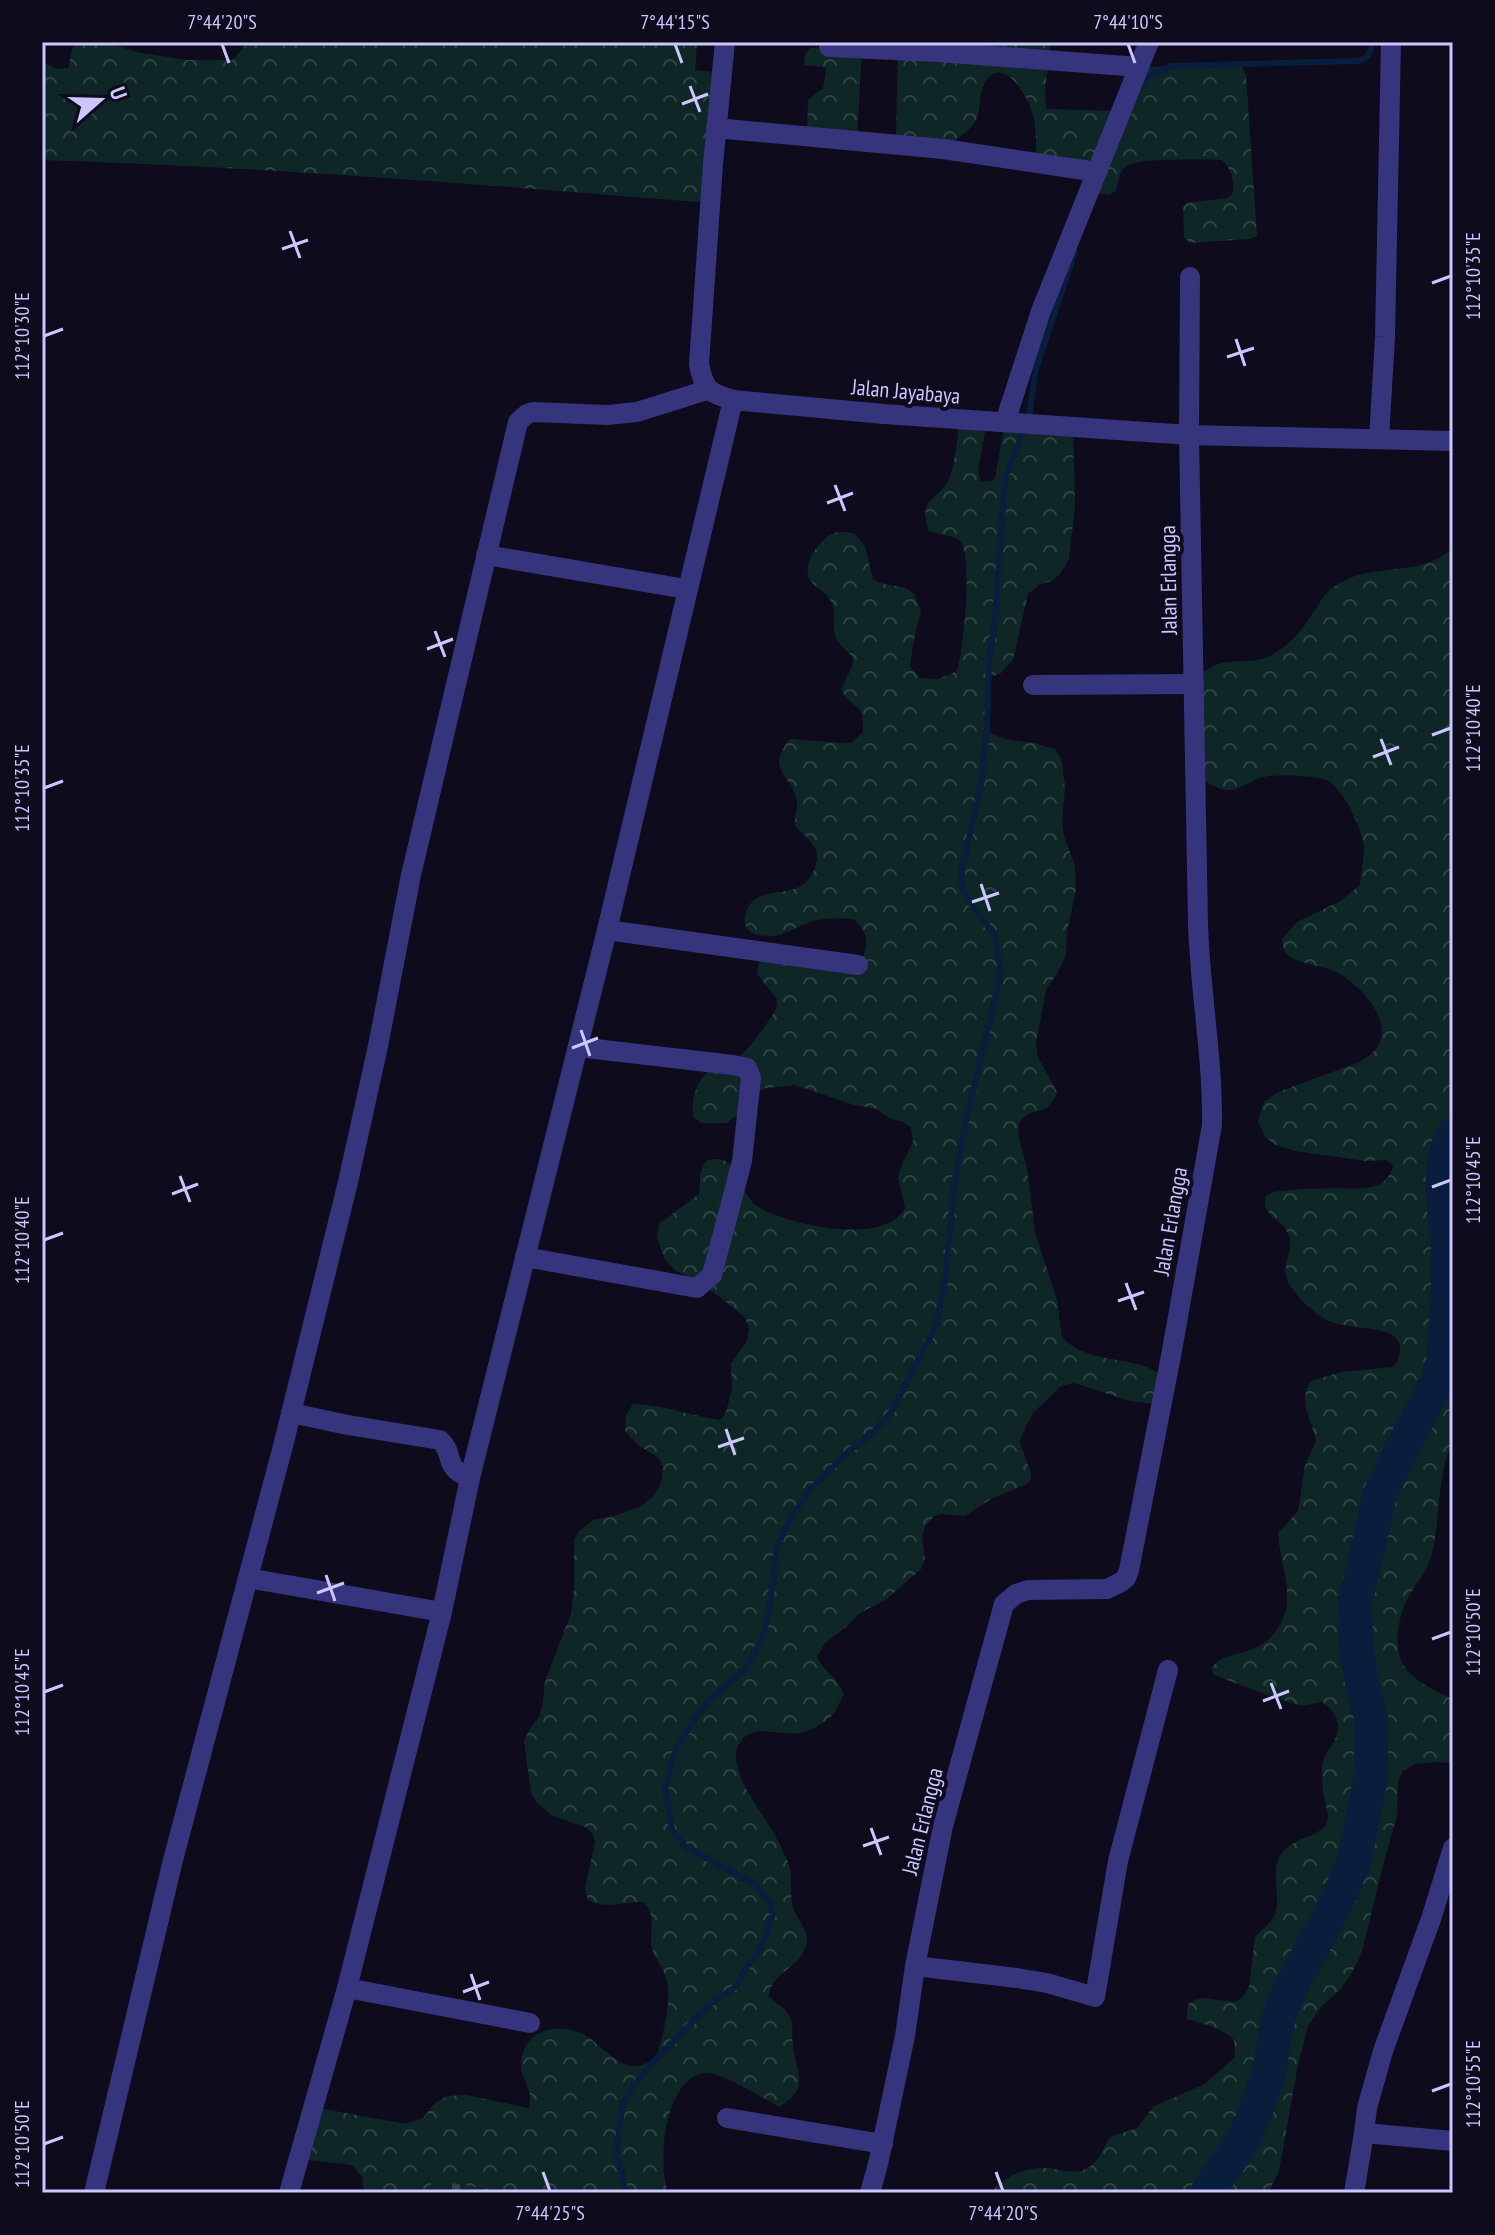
<svg xmlns="http://www.w3.org/2000/svg" width="1495" height="2235" viewBox="0 0 1495 2235" font-family="'PT Sans Narrow',sans-serif">
<style>
.forest{fill:url(#forest-crowns)}
.cemetery{fill:url(#cemetery-stones)}
.lines{fill:none;stroke-linecap:round;stroke-linejoin:round}
.stream{stroke:#091d3c;stroke-width:6}
.river{stroke:#091d3c;stroke-width:34}
.minor{stroke:#36347c;stroke-width:20}
.ticks{fill:none;stroke:#cbc6ff;stroke-width:3}
.labels{text-anchor:middle;dominant-baseline:central;stroke-width:8;stroke-linejoin:round;paint-order:stroke}
.street-label{font-size:22px;fill:#cbc6ff;stroke:#0d0b1c}
.neatline{fill:none;stroke:#cbc6ff;stroke-width:3}
.ticks-label{font-size:20px;text-anchor:middle;fill:#cbc6ff}
</style>
<defs>
<pattern id="forest-crowns" width="20" height="18" patternUnits="userSpaceOnUse" patternTransform="scale(2)"><rect width="20" height="18" fill="#0e2625"/><path d="M2 6a3 3 0 1 1 6 0M12 15a3 3 0 1 1 6 0" fill="none" stroke="#304446"/></pattern>
<pattern id="cemetery-stones" width="16" height="16" patternUnits="userSpaceOnUse" patternTransform="scale(2)"><rect width="16" height="16" fill="#0e2625"/><path d="M2 7V4a2 2 0 0 1 4 0v3zM10 15v-3a2 2 0 0 1 4 0v3z" fill="#304446"/></pattern>
</defs>
<rect width="100%" height="100%" fill="#0d0b1c"/>
<g class="forest">
<path d="M74,42H105L137,52L187,60H232L245,46L246,42H676V44H697L695,70L722,73L710,203C488,185 265,167 42,160V62L57,69L68,68Z"/>
<path d="M981,42H1051L1045,90L1046,109L1119,111L1139,67L1235,64L1242,66L1246,75L1257,236L1249,239L1190,243L1184,237L1183,207L1187,203L1227,198L1233,193C1234,179 1232,170 1222,160C1203,160 1138,157 1125,167C1119,172 1118,183 1116,191L1109,195L1089,192L1097,172L1036,162C1036,145 1037,128 1032,112C1027,97 1006,57 987,79C979,89 981,104 978,115C974,130 954,140 943,149L896,135L898,50L983,54Z"/>
<path d="M829,47L862,48L857,141L807,136L808,100L823,88L826,70L824,67L804,65L805,54L810,48Z"/>
<path d="M960,419L987,421L978,470L981,482L992,481L995,478L1005,422L1073,428L1075,505L1069,559L1059,575L1052,581L1039,585L1028,594L1013,660L1001,673L988,678V731C1002,740 1011,740 1028,742C1037,743 1046,747 1055,749L1061,758L1063,769L1065,789L1062,821L1064,836L1075,866L1076,890L1067,932L1066,955L1058,972L1046,990L1036,1043L1038,1057L1057,1092L1055,1098L1047,1108L1026,1115L1019,1123L1018,1134L1027,1168L1035,1232L1057,1300L1062,1337C1083,1360 1116,1357 1144,1366C1152,1369 1160,1374 1167,1378L1162,1405L1130,1401L1074,1383L1061,1386L1033,1413L1022,1435L1020,1443L1031,1473V1478L1027,1484L991,1499L965,1516L941,1514L934,1516L924,1528L922,1537L925,1558L921,1569L887,1599L860,1613L846,1627L825,1643L817,1657C823,1671 839,1678 844,1694C840,1700 837,1710 832,1715C825,1723 810,1731 800,1733C781,1737 750,1720 738,1746C728,1769 757,1805 768,1824C776,1835 782,1849 788,1862C794,1877 788,1894 794,1910C798,1920 806,1927 807,1938C808,1943 805,1950 802,1955C792,1970 770,1976 769,1996C775,2003 788,2010 791,2019C794,2027 791,2037 793,2045C796,2073 811,2088 779,2107C762,2098 722,2072 706,2073C664,2076 657,2163 668,2193H512L433,2180L427,2193H364L362,2177L352,2165L299,2159L314,2107L405,2124L423,2118L436,2102L448,2096L466,2095L529,2108C530,2104 530,2099 530,2095C528,2085 521,2076 521,2065C522,2032 552,2022 581,2033C598,2041 609,2059 627,2065C638,2069 647,2063 657,2058C662,2034 673,2003 666,1978C663,1966 652,1956 651,1943C650,1927 656,1917 644,1902C625,1901 605,1910 588,1900L585,1889L595,1841L593,1834L587,1828L551,1815L537,1803L531,1793L524,1742L529,1730L539,1717L543,1702L545,1681L571,1614L574,1588V1540L579,1531L593,1520L611,1517L639,1507L653,1497L661,1483L663,1467L659,1458L638,1445L625,1431L626,1415L633,1404C662,1404 691,1416 720,1420L725,1415L732,1389L731,1363L747,1341L749,1328L745,1318L721,1298L694,1279L676,1271L664,1258L657,1237L659,1224L699,1194C701,1182 697,1160 714,1159C742,1157 739,1195 757,1206C787,1225 884,1247 905,1208L898,1177L902,1164L913,1142L911,1128L903,1122L891,1119L876,1109L854,1105L795,1085L766,1088L755,1093L740,1113L726,1123H701L693,1116C691,1097 697,1077 715,1067C724,1061 735,1060 743,1053C751,1047 772,1017 777,1007V999L757,974L759,963L763,953L857,969C868,947 872,939 854,919C837,918 821,917 805,924C787,931 780,939 758,935C738,932 743,906 757,898C770,891 787,893 799,887C811,882 820,863 816,850C813,842 802,833 796,827C793,817 798,811 797,802C794,774 763,772 790,739C802,739 846,745 853,742C857,739 859,735 863,732C865,701 854,712 841,690L853,664L852,656C837,642 833,639 834,618C834,613 835,611 833,606C828,590 814,589 809,578C803,564 818,542 830,535C838,530 846,532 855,534L865,546L873,580L884,584L906,588L914,594L921,610L913,644L910,667L921,678L938,679L957,671C963,653 974,551 959,540C952,535 937,534 929,531C916,495 941,502 950,476C956,459 957,438 960,419Z"/>
<path d="M1453,548V1440C1437,1474 1441,1513 1433,1549C1430,1567 1420,1578 1411,1593C1398,1613 1391,1649 1406,1669C1416,1682 1439,1693 1453,1699V1763L1436,1762L1416,1764L1403,1771L1398,1781L1397,1816L1383,1865L1362,1952L1352,1973L1339,1991L1321,2007L1308,2026L1298,2065L1279,2171L1268,2193H994L993,2190C1003,2178 1023,2169 1038,2168C1057,2166 1076,2180 1093,2164C1100,2158 1105,2145 1110,2137L1137,2128L1154,2106L1205,2084L1235,2057L1234,2040C1222,2028 1204,2024 1187,2019V2009L1189,2003L1201,1998L1235,2002L1242,1998L1249,1987L1255,1937C1262,1929 1271,1924 1275,1914C1281,1896 1271,1876 1279,1858C1290,1835 1321,1839 1327,1822C1330,1813 1325,1806 1324,1798C1322,1788 1322,1777 1322,1767C1323,1752 1339,1741 1338,1727C1338,1716 1331,1708 1322,1702L1301,1706L1267,1695L1214,1675C1212,1669 1210,1668 1215,1664C1223,1654 1255,1654 1270,1638C1302,1605 1280,1571 1278,1533L1298,1511L1305,1465L1316,1441C1312,1420 1297,1402 1311,1381L1341,1372L1393,1367C1403,1355 1404,1338 1386,1332C1367,1326 1344,1329 1325,1319C1311,1311 1298,1297 1289,1284C1279,1269 1294,1252 1289,1236C1284,1218 1260,1217 1266,1196L1273,1192C1292,1189 1312,1189 1332,1188C1354,1187 1386,1195 1393,1166L1386,1160L1366,1161L1295,1151L1276,1145L1265,1137L1258,1121L1264,1102L1278,1092L1357,1063C1366,1058 1376,1052 1380,1042C1390,1016 1357,982 1336,972C1322,965 1301,965 1289,956C1283,951 1283,946 1282,939L1297,922L1340,901L1360,885C1361,873 1364,860 1364,848C1363,830 1345,793 1330,782C1320,775 1282,775 1269,776C1254,777 1242,790 1228,790C1214,789 1205,781 1195,772L1202,673C1207,670 1213,666 1218,664C1236,659 1256,664 1272,655C1288,646 1302,631 1311,616C1320,603 1324,592 1338,584C1375,561 1418,579 1453,548Z"/>
</g>
<path class="cemetery" d="M433,2180L512,2193H427Z"/>
<g class="lines">
<g class="stream">
<path d="M1141,86L1146,78L1171,66L1358,61C1369,58 1371,53 1372,42"/>
<path d="M625,2193L622,2172L616,2155L623,2103L635,2084L657,2058L710,2004L734,1988L764,1941L773,1914L770,1904L756,1885L685,1846L672,1830L665,1790L674,1754L694,1719L710,1699L746,1669L763,1636L769,1610L777,1548L785,1528L808,1492L849,1451L874,1432L891,1412L936,1326L945,1281L955,1179L967,1117L999,982L1000,966L995,936L971,904L962,886V868L981,786L987,731L989,659L995,620L1005,478L1029,417L1036,369L1075,252"/>
</g>
<path class="river" d="M1207,2193L1240,2145L1252,2121L1268,2076L1279,2015L1288,1993L1341,1893L1355,1857L1371,1777V1718L1363,1687L1356,1647L1355,1603L1380,1494L1403,1446L1439,1379L1443,1361C1447,1324 1449,1286 1448,1250C1446,1210 1435,1172 1453,1134"/>
<g class="minor">
<path d="M725,42L713,164L699,364C704,389 708,393 733,400L884,414L1189,435L1453,441"/>
<path d="M829,47L938,52L1139,67"/>
<path d="M716,128L943,149L1097,172"/>
<path d="M1005,422L1041,311L1149,42"/>
<path d="M1379,439L1385,337L1391,42"/>
<path d="M486,555L686,589"/>
<path d="M1033,685L1194,684"/>
<path d="M607,930L858,965"/>
<path d="M525,1257L697,1288L712,1275L742,1161L751,1078L747,1068L733,1065L578,1047"/>
<path d="M291,1413L348,1425L440,1440C456,1455 441,1466 470,1478"/>
<path d="M248,1578L442,1612"/>
<path d="M915,1966L1017,1978L1047,1983L1095,1997L1118,1861L1168,1670"/>
<path d="M347,1988L530,2023"/>
<path d="M727,2118L883,2144"/>
<path d="M1364,2133L1367,2108L1383,2051L1431,1919L1453,1848"/>
<path d="M94,2193L173,1860L283,1446L348,1182L378,1046L411,875L518,422L527,414L533,412L608,415L637,412L707,390"/>
<path d="M289,2193L347,1988L442,1612L470,1478L607,930L733,400"/>
<path d="M870,2193L878,2164L905,2036L915,1966L943,1826L1004,1604L1016,1594L1028,1590L1107,1589L1121,1582L1126,1578L1129,1570L1171,1356L1212,1125C1213,1058 1200,991 1198,924L1189,435L1190,277"/>
<path d="M1354,2193L1364,2133L1453,2141"/>
</g>
</g>
<path class="ticks" d="M222,44L229,63M675,44L682,63M1128,44L1135,63M690,86L700,112M682,104L708,94M290,231L300,258M282,249L308,240M1432,283L1451,276M44,336L63,329M1236,339L1245,366M1227,357L1254,348M835,485L845,511M827,503L853,493M435,631L445,657M427,649L453,639M1432,735L1451,728M1381,739L1391,765M1373,757L1399,747M44,788L63,781M981,884L990,911M972,902L999,893M581,1030L590,1056M572,1048L598,1038M180,1176L190,1202M1432,1187L1451,1180M172,1194L198,1184M44,1240L63,1233M1126,1283L1136,1310M1118,1301L1144,1292M726,1429L735,1455M718,1447L744,1438M326,1575L335,1601M317,1593L344,1583M1432,1639L1451,1632M1271,1683L1281,1709M44,1692L63,1685M1263,1701L1289,1691M871,1828L881,1855M863,1846L889,1837M471,1974L480,2000M463,1992L489,1982M1432,2091L1451,2084M44,2144L63,2137M543,2172L550,2191M996,2172L1003,2191"/>
<g class="labels">
<g class="street-label">
<text transform="translate(906 391) rotate(5)">Jalan Jayabaya</text>
<text transform="translate(1168 580) rotate(-91)">Jalan Erlangga</text>
<text transform="translate(1170 1221) rotate(-80)">Jalan Erlangga</text>
<text transform="translate(922 1821) rotate(-76)">Jalan Erlangga</text>
</g>
</g>
<rect width="1495" height="2235" fill="none" stroke="#0d0b1c" stroke-width="88"/>
<g transform="translate(100 100) rotate(70)" stroke="#0d0b1c" stroke-width="6" paint-order="stroke">
<path d="M0-6L14 30L0 20L-14 30Z" fill="#cbc6ff"/>
<text y="-12" font-size="22" font-weight="bold" text-anchor="middle" fill="#cbc6ff">U</text>
</g>
<rect x="44" y="44" width="1407" height="2147" class="neatline"/>
<g class="ticks-label">
<text x="222" y="29">7°44'20"S</text>
<text x="675" y="29">7°44'15"S</text>
<text x="1128" y="29">7°44'10"S</text>
<text transform="translate(1473 276) rotate(-90)" y="7">112°10'35"E</text>
<text transform="translate(22 336) rotate(-90)" y="7">112°10'30"E</text>
<text transform="translate(1473 728) rotate(-90)" y="7">112°10'40"E</text>
<text transform="translate(22 788) rotate(-90)" y="7">112°10'35"E</text>
<text transform="translate(1473 1180) rotate(-90)" y="7">112°10'45"E</text>
<text transform="translate(22 1240) rotate(-90)" y="7">112°10'40"E</text>
<text transform="translate(1473 1632) rotate(-90)" y="7">112°10'50"E</text>
<text transform="translate(22 1692) rotate(-90)" y="7">112°10'45"E</text>
<text transform="translate(1473 2084) rotate(-90)" y="7">112°10'55"E</text>
<text transform="translate(22 2144) rotate(-90)" y="7">112°10'50"E</text>
<text x="550" y="2220">7°44'25"S</text>
<text x="1003" y="2220">7°44'20"S</text>
</g>
</svg>
